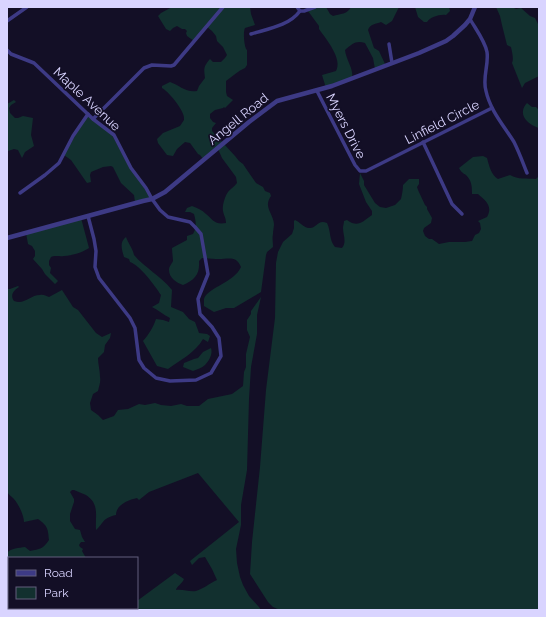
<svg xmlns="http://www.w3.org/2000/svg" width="546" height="617" viewBox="0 0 546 617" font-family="Raleway,sans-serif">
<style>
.green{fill:#12302f}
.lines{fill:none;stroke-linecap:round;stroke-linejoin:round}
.minor{stroke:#3d3a85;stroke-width:3.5}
.tertiary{stroke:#3d3a85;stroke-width:4.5}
.labels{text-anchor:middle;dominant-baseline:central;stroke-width:3.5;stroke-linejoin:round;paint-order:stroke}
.street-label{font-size:13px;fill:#d9d4ff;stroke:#130f26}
</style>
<rect width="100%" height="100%" fill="#130f26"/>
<g class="green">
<path d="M172,7H250L251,14L255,25L245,28C243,32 244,44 246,49L247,50V65L245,68C238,71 233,76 226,81V92L227,96L233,100L225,108L224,107L223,108L215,110L210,114V118L213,122L216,123L212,128V131L235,156L239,161L243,164L247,170L256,183L263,187L265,191L270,193L271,196C263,207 273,213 274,224C274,227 273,230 273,234C272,238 273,242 273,247L267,252L266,255L261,292L234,308H226L214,312L204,306C204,304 204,302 204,299C208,287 234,283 241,267C236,254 226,260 216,259C211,259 207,258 202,258L199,261C200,274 195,280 183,285C177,283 169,278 169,270C169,266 172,264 173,261C173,259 172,251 172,248L187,240V236L193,234C197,227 196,222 194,214L190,212H185L187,208L192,206C197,208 202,210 206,214C213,220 215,225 226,223C226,218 224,216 223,211C222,206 225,196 228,192C230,189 234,187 237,183L236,177L222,158L218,149L204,160L200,155L198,154L190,143L185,142L177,149L173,156L167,155L158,143L157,139L163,133L180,126L184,120C184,118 184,116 183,114C181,107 168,91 162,88V86L170,82C179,85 186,93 197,91L199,86L205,78C204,69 203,67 210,59L213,62H221L225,58L227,55L223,47L217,41L216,36L212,31L207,27L194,41L187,36L186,33L187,31L185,29H182L177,26L173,28L170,31L166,29L158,16L161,13Z"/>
<path d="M315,7H326L330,14L333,16C340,14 348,14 351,7H399L392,21L386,25L381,22C376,24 370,24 368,30L374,48L379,51L385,64L375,69L373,58L365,43C356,40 352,44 345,50C346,60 354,69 352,78L326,88L322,75L336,71C343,59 326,39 319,29V26L308,11Z"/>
<path d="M415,7H449L450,11L446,15C440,14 430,17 427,22H424L418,17Z"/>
<path d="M496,7H512L516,9L521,8L530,16L535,18L539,26V76L525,83L522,88L512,63C514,59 512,52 511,47L507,45L502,25L500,16Z"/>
<path d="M14,100L16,102L11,105L9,108L10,113L15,118H18L23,116L33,118L31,135L34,146L25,152L22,158L18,150L14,149L8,151L7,150V104Z"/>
<path d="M527,103L532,107H536L539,110V128C527,124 517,114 527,103Z"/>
<path d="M87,115L111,133L126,161L151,198L135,202L134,195L121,183L113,167L111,166L103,167L91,172L90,175L91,182L87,183L71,160L64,155Z"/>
<path d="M483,156L487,158C489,165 491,175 498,179L510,175C518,180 527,178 536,179L538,177L539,179V609L538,610H280L273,607L268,602L250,574L252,542L260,467L266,390L275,318L276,263L278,252L283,242L292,234L294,228V221L295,220C300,222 304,228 309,228C317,229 317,219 327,223C331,231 329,240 335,247L342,248C347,242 343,235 343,228C343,226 344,223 344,221L347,220C358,228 362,222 372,215V211L366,202L359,184L360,173L364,181V185L375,203L380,207L386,208L395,205L401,199C402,194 403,190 403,185L409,179H419V184L417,187L418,190L425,205L427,207V209L432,218L431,223L424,228L423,231L425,236L429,239H432L439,244L449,242H465L472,241L475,235L479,233L481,229L480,223L478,221L487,217C493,206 486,201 478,194H472C472,187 472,181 466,175C463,173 461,172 459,168L473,157Z"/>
<path d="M81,218L89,248C81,253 74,255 64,256C60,257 55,255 51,257L49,261V265L51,268L50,273L58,281L55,284L45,274L42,269L33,259L35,256V251L32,246L28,244L26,233Z"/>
<path d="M126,237C128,243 133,249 134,255C145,268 161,276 172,290L171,307L183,312L189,319L195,322L199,333L207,334L210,336L208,342L203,339C195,353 180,360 168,369L157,366L143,341C149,334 153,328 156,319L163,320L169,322L170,318C164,315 158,310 152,307L159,303L161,295C155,286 140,265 130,262L129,259L124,257C122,250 119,242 126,237Z"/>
<path d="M18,286L19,287C13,291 10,295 14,301C25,305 30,295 40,295C43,294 46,296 49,297L62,290L73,307L78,310L96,333L102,337L111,333L110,338L105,345L104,352L98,358C98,364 100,371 100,377C101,382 99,386 98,391L93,394L90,403L91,410L98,415L103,420L114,416L118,410L128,409L139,404L145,405L155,403L161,405L171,406L181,404L187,406H199L208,399L232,394L243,386L244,372L246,367V354L250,337L247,330V320L251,314V311L261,297L257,315V334L251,367L249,399L247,470L241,505V525L236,549L237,563L240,577L243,585L249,596L259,607L261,610H124L127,608H137V601L175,573L184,579C182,584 177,586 176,590C183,589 189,592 196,591C203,589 210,583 217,580L212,569L205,557L199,558L192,565L190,561L239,522L198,473L149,492L139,500L137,498C128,500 116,505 116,515C102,518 104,523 96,530C95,516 100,504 86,495C82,493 78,492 74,490H72L70,492L74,499V502L70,514V521L75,529L80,530L82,537L85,542H81L79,545L80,547L83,549L82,551L86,558H9V608H12L11,610H7V553C11,548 19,548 25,547L30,551C40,549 43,549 49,540C48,529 48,526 38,519L24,522C24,515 18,503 13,498C10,495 8,495 7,490V289H10Z"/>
<path d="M211,348C213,354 209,361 205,365C202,368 197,369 193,371L183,367L184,363L194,359L198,358L203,352Z"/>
</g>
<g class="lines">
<g class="minor">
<path d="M297,7L300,11H304L315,7"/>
<path d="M470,19C475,28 485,41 487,52C489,65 482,78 486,91C490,110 504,126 514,142C519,152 523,163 527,173"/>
<path d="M7,21L27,7"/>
<path d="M251,34C267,29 289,26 300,11"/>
<path d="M389,44L392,63"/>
<path d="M7,50L11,54L34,63L93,119L114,135L131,168L146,188L152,199L160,210L168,217L190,222L195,227L201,234L208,274L198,299L200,314L212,327L219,338L221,356L211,373L196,380L170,381L156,378L144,368L139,360L135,328L130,318L99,278L95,267L96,251L94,239L88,216"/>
<path d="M317,91L355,165L360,171H366L492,108"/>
<path d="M93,119L144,68L152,65L171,66L174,65L223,7"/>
<path d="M423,142L452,204L462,214"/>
<path d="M20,193L45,175L59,163L73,136L88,114"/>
</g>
<g class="tertiary">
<path d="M7,238L143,201L152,199L165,192L249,122L277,101L332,86L419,53L446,41L453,36L465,25L470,19L475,7"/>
<path d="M7,558L9,560"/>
<path d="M108,608V610"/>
</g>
</g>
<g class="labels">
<g class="street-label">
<text transform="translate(87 99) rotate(43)">Maple Avenue</text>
<text transform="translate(238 119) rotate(-39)">Angell Road</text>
<text transform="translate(442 122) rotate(-27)">Linfield Circle</text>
<text transform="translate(346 126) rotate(63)">Myers Drive</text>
</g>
</g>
<rect width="546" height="617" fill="none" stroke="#d9d4ff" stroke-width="16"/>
<rect x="8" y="557" width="130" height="52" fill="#130f26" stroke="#625e7d"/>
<rect x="16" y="570" width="20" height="6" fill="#3d3a85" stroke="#625e7d"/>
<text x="44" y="577" font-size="12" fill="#d9d4ff">Road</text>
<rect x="16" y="587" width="20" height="12" fill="#12302f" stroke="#625e7d"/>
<text x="44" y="597" font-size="12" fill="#d9d4ff">Park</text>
</svg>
